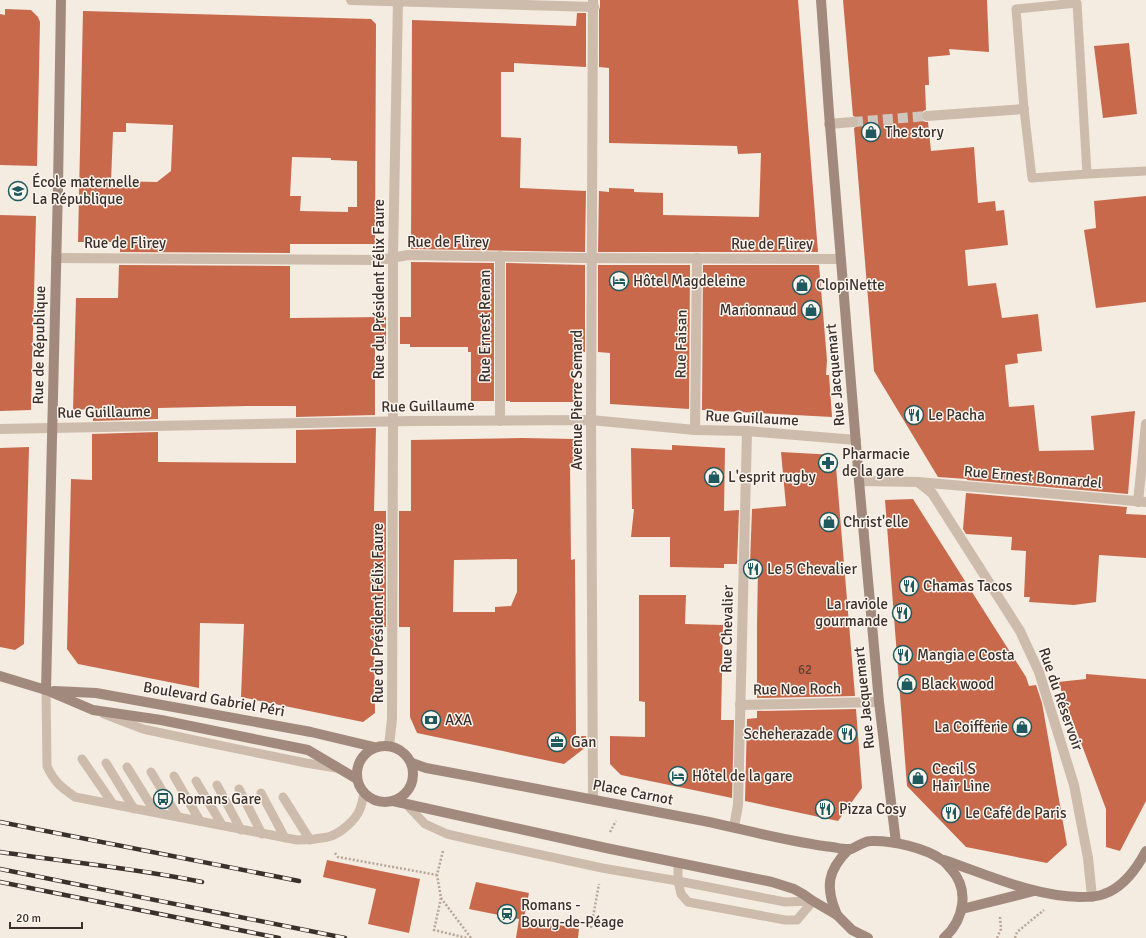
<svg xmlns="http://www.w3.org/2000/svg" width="1146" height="938" viewBox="0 0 1146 938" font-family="Signika,sans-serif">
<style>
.building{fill:#c8694b;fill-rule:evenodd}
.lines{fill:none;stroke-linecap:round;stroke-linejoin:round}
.street-tunnel{stroke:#cfc6bd;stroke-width:10;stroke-dasharray:10 5;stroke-linecap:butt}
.path{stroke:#b9a596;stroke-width:2.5;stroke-dasharray:2 2;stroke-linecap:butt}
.lane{stroke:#cdbbac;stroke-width:9}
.street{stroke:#cdbbac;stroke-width:10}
.secondary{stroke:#a18a7d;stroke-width:10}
.rail-casing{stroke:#3b302b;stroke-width:4.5}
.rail{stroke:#fbf5ee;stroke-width:3;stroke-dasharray:9;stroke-linecap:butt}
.labels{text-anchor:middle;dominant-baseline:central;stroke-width:3;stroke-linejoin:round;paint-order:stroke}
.number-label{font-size:13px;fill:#5e3e33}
.poi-label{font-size:15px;fill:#3b302b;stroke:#fbf5ee;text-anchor:start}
.street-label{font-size:15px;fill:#3b302b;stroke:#fbf5ee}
</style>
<rect width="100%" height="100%" fill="#f4ebe1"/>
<g class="building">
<path d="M600,0H798L818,252H598L599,191L609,192V188L634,189V192L663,193V215L759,217L761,153L738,154L737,146L609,143V68L599,67V10L600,7Z"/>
<path d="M843,0H987L989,52L949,49L950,55L928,57L929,85H925L926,110L923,111L921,116L922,120L925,122H928L931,151L974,147L978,203L995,201L996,211L1004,210L1008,245L965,250L968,286L996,283L1002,318L1038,314L1042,351L1017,354L1018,363L1005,365L1009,407L1034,405L1039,451L1094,450L1091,416L1135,411L1128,494L967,480V479L938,477L874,371L854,128L859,125V122L858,118L853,116Z"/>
<path d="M5,9L31,10L38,17L40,22L37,166L0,165V14L5,15Z"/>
<path d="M83,11L371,19L376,24L375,244H290V253L120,252V242H78ZM126,123L173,125L171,171L157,182L111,181L113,132H126ZM292,157L331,158V160L357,161V207H348V212L300,211L301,196H290Z"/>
<path d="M577,13H586V67L514,63V72H501V137L521,138L520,188L586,191L585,252L411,249L412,20L576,26Z"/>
<path d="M1129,43L1137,114L1103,118L1094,46Z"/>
<path d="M1146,196V302L1096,308L1084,230L1096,228L1094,201Z"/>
<path d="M0,215L36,216L31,410L0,411Z"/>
<path d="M411,262L494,263V401H471V352H468V347H410V344H400V317H411Z"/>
<path d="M506,263L585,265V352L574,351V402H510V401H506Z"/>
<path d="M119,265L290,266V318L386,317V344H377V347H375V415L296,417V406H247L158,408V419L93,421V409L73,410L76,298H118Z"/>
<path d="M598,265H690L689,409L610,404V353L598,352Z"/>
<path d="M703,265H819L827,360L826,375H829L832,417L702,410Z"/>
<path d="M376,428L374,511H386V627H374L375,713L363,722L241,697L244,624L200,623L199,688L78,664L67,649L71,479L92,480V434L158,432V462L296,463V430Z"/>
<path d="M522,438L575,439V465H570L571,560L575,559L576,736H586V747L564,764L417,733L410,717V627H399V511H411V440ZM517,559V592L511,606L495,607V612H453L454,560Z"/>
<path d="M672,445L725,448L724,511L739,510L737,564H724V568L670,567V537H631L634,509H632L631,448L672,450Z"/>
<path d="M29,447L24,644L15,650L0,647V448Z"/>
<path d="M781,452L835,455L855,696L757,698V626L758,568H756V564H750L752,509L786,506Z"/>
<path d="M966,493L1127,507L1126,514L1146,515V558L1099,555L1096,602L1074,605L1029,602L1030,597H1024L1026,551L1011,550L1012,537L966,534L963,529Z"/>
<path d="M913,499L998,633L1026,677L1029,686L1036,685L1042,703L1067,845L1047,863L966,847L907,786L885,500Z"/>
<path d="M639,595H686L685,624L723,625L721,720H734L732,798L621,775L610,764V736L645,737V702L639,701Z"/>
<path d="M1086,674L1146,679V801L1120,851L1106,847V809L1058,682L1086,679Z"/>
<path d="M856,709L862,788L838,821L745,801L747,719L757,718V711Z"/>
<path d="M327,860L420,879L409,933L368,924L376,889L323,877Z"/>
<path d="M476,882L529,893L524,918L579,929L578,938H516L519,919L469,909Z"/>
</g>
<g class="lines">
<path class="street-tunnel" d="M853,122L927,116"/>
<g class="path">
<path d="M610,832L616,821"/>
<path d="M443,851L437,875L441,898L471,938"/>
<path d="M335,853L338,857L437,875"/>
<path d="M441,898L434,930L467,938"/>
<path d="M591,928L599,884"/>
<path d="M997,938L1001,929L1000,917"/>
<path d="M1015,938L1017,932L1044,910"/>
</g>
<g class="lane">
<path d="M1077,3L1087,174L1032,178L1024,109L1016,9Z"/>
<path d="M1087,174L1146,171"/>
<path d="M46,690L47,766C54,782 61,787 75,797L297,840C307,840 318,839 328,837C340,834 356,820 360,809C362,804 363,798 364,793"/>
<path d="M104,714L143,729L199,741L306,763L336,768"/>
<path d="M82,759L113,804"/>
<path d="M106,763L134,809"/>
<path d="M127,767L155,812"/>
<path d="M151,772L178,817"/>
<path d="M174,776L200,821"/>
<path d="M196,781L222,825"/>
<path d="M217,785L241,830"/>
<path d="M239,789L262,834"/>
<path d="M261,793L285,838"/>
<path d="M283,797L310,840"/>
<path d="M407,805L425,824L447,834L473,840L602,868L678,881L785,902L813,901"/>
<path d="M678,863V881L681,894L688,902L785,920H797L813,901"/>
</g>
<g class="street">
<path d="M351,0L594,7"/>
<path d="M927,116L1024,109"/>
<path d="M829,124L853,122"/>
<path d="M500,256V421"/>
<path d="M56,258L380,260L408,255L578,258L841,259"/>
<path d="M0,429L412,421L591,420L695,430L747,431L856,440"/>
<path d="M695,430L697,258"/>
<path d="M859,481L918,482L932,493L1020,631L1039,672L1074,785L1088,858L1092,897"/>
<path d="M918,482L1146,502"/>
<path d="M1138,502L1146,424"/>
<path d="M740,705L879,702"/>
<path d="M389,746L392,719L393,422V258L398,0"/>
<path d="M593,799L591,420L593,0"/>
<path d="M734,827L738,805L747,431"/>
</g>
<g class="secondary">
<path d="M821,0L829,113L859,481L879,702L896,843"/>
<path d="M0,676L46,690L93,710L161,720L308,750L357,779"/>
<path d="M46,690L58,187L61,0"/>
<path d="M54,691L96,693L311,732L374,747"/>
<circle cx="385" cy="774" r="28"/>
<path d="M412,763L426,768C519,785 612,803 704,821C747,830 789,842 832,847C838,848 846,850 851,849C857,847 864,841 871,841C891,840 926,848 942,860C946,862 948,866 951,869C970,890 964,920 944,938"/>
<path d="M393,801L606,848L772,882L794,889L803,894L813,901L837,915L852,930L868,938"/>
<path d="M944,860C988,875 1033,896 1080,897C1088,897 1097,897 1104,894C1124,887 1137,868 1146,851"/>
<path d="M962,909L1034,891"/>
<path d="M837,915C825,887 827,871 849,849"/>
</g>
<defs>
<g id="rail">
<path d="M0,822L299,881"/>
<path d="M0,852C67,862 135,868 202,882"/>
<path d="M0,869L345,938"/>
<path d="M0,882L279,938"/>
</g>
</defs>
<use href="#rail" class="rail-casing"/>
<use href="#rail" class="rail"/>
</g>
<defs>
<symbol id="shop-ring" viewBox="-11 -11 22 22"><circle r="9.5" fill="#fbf5ee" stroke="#1f5a5e" stroke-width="1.5"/><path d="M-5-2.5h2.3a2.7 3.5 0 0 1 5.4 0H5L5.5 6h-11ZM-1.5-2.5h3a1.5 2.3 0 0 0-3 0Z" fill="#1f5a5e"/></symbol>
<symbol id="school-ring" viewBox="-11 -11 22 22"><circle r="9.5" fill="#fbf5ee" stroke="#1f5a5e" stroke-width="1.5"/><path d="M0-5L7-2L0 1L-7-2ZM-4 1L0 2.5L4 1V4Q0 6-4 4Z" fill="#1f5a5e"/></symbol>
<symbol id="hotel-ring" viewBox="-11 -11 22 22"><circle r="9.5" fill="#fbf5ee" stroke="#1f5a5e" stroke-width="1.5"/><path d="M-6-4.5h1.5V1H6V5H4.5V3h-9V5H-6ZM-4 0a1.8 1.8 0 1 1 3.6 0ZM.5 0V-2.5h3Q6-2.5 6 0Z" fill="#1f5a5e"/></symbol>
<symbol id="restaurant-ring" viewBox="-11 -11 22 22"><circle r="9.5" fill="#fbf5ee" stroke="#1f5a5e" stroke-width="1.5"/><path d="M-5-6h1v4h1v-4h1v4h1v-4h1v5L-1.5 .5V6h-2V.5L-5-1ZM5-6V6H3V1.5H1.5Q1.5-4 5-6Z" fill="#1f5a5e"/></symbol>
<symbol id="pharmacy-ring" viewBox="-11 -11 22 22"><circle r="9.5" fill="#fbf5ee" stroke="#1f5a5e" stroke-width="1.5"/><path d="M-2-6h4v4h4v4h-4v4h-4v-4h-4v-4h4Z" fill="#1f5a5e"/></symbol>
<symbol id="bank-ring" viewBox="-11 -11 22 22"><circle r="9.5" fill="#fbf5ee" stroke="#1f5a5e" stroke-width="1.5"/><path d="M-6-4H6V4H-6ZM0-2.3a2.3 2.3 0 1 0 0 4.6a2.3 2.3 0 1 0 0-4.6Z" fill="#1f5a5e"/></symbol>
<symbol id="office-ring" viewBox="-11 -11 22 22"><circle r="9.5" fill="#fbf5ee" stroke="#1f5a5e" stroke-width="1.5"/><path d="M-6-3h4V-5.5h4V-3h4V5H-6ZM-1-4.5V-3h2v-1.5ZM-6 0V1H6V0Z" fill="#1f5a5e"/></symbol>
<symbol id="bus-ring" viewBox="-11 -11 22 22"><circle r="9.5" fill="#fbf5ee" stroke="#1f5a5e" stroke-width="1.5"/><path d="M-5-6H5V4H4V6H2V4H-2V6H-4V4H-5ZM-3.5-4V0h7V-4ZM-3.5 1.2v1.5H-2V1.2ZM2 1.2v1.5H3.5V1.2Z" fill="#1f5a5e"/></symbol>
<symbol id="station-ring" viewBox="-11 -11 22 22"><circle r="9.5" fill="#fbf5ee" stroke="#1f5a5e" stroke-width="1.5"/><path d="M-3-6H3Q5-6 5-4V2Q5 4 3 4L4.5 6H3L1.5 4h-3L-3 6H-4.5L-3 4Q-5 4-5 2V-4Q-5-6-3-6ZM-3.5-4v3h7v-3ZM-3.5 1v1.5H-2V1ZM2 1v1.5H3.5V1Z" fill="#1f5a5e"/></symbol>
</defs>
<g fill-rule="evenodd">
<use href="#shop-ring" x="860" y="121" width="22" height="22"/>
<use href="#school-ring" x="7" y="180" width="22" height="22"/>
<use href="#hotel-ring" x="608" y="270" width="22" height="22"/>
<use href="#shop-ring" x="791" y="274" width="22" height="22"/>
<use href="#shop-ring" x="800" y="299" width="22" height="22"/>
<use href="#restaurant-ring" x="903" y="404" width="22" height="22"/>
<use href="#pharmacy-ring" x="817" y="452" width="22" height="22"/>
<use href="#shop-ring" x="703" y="466" width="22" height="22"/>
<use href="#shop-ring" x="818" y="511" width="22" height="22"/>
<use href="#restaurant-ring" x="742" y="558" width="22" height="22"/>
<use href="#restaurant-ring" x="898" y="575" width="22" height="22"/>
<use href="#restaurant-ring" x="891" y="602" width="22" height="22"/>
<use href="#restaurant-ring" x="892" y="644" width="22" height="22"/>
<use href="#shop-ring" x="896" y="673" width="22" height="22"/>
<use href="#bank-ring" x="420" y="709" width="22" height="22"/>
<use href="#shop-ring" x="1011" y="716" width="22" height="22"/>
<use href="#restaurant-ring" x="836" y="723" width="22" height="22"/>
<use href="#office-ring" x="546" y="731" width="22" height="22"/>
<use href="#hotel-ring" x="667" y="765" width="22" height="22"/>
<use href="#shop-ring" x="907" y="767" width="22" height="22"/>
<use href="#bus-ring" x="152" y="788" width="22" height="22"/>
<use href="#restaurant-ring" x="814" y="798" width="22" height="22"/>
<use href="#restaurant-ring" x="940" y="802" width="22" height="22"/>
<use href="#station-ring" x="496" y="903" width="22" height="22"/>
</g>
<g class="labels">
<g class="number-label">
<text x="805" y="670">62</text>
</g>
<g class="poi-label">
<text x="885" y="132">The story</text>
<text x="32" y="182">École maternelle<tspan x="32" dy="17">La République</tspan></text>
<text x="633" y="281">Hôtel Magdeleine</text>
<text x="816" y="285">ClopiNette</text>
<text x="797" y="310" text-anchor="end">Marionnaud</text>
<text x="928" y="415">Le Pacha</text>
<text x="842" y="454">Pharmacie<tspan x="842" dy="17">de la gare</tspan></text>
<text x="728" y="477">L'esprit rugby</text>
<text x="843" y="522">Christ'elle</text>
<text x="767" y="569">Le 5 Chevalier</text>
<text x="923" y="586">Chamas Tacos</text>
<text x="888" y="604" text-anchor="end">La raviole<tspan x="888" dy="17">gourmande</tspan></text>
<text x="917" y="655">Mangia e Costa</text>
<text x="921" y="684">Black wood</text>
<text x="445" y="720">AXA</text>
<text x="1008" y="727" text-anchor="end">La Coifferie</text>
<text x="833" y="734" text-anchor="end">Scheherazade</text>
<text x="571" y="742">Gan</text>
<text x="932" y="769">Cecil S<tspan x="932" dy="17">Hair Line</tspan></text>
<text x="692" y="776">Hôtel de la gare</text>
<text x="177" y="799">Romans Gare</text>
<text x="839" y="809">Pizza Cosy</text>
<text x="965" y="813">Le Café de Paris</text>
<text x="521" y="905">Romans -<tspan x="521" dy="17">Bourg-de-Péage</tspan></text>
</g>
<g class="street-label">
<text x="448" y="242">Rue de Flirey</text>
<text x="125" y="243">Rue de Flirey</text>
<text x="772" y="244">Rue de Flirey</text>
<text transform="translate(379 289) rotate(-90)">Rue du Président Félix Faure</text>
<text transform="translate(485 326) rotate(-90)">Rue Ernest Renan</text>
<text transform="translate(681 344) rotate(-89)">Rue Faisan</text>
<text transform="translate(39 345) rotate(-89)">Rue de République</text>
<text transform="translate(835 375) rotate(-95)">Rue Jacquemart</text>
<text transform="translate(577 400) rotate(-90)">Avenue Pierre Semard</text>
<text transform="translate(428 406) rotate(-1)">Rue Guillaume</text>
<text transform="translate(104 412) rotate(-1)">Rue Guillaume</text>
<text transform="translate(752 418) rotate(3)">Rue Guillaume</text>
<text transform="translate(1033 477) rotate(5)">Rue Ernest Bonnardel</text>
<text transform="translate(378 613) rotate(-90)">Rue du Président Félix Faure</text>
<text transform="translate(727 629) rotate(-89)">Rue Chevalier</text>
<text transform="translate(797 689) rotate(-1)">Rue Noe Roch</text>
<text transform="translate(864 698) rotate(-96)">Rue Jacquemart</text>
<text transform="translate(214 699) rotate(10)">Boulevard Gabriel Péri</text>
<text transform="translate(1061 699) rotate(71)">Rue du Réservoir</text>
<text transform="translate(633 792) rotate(11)">Place Carnot</text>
</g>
</g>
<path d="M10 922v6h72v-6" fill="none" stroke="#3b302b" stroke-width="2"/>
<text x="16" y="922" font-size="12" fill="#3b302b" stroke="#fbf5ee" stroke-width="3" paint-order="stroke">20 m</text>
</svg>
